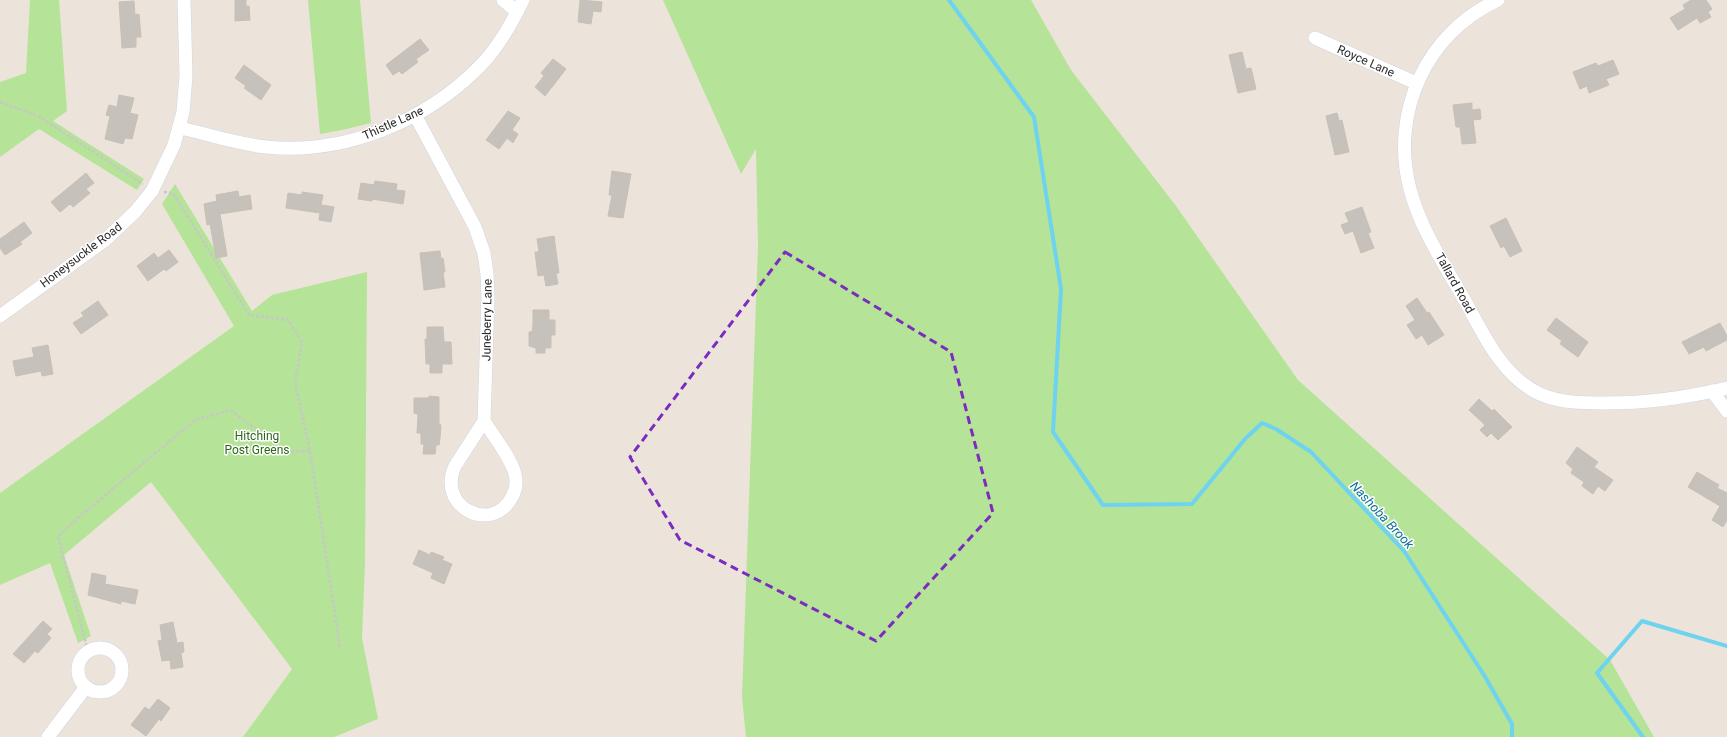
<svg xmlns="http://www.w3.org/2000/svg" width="1727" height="737" viewBox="0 0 1727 737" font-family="Roboto,sans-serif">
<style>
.green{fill:#b5e397}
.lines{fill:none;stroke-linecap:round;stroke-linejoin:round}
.stream{stroke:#6dd3ef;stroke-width:4}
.building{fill:#c7c1bb;stroke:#c7c0b5}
.street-casing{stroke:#d0d5e2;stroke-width:14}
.path{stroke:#c7c7c7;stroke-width:2.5;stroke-dasharray:3 2;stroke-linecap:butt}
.street{stroke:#fff;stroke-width:13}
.marked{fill:none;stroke:#7b2cbf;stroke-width:3;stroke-dasharray:8 5;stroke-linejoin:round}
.labels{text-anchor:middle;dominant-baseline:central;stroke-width:3;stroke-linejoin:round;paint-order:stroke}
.street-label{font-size:12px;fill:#292929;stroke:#fff}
.park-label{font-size:12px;fill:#2d6619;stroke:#fff}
.water-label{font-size:13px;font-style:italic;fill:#0d719a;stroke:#fff}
</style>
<rect width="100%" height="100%" fill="#ece4db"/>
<g class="green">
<path d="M30,0H59L67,111L53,121L144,179L137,190L39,129L0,157V82L26,73Z"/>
<path d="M308,0H360L371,123L342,130L320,134Z"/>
<path d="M663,0H1031L1071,70L1176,206L1298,380L1610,660L1654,737H746L742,697L758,245L756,149L741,174Z"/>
<path d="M175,184L252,311L272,295L367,272L365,562L362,638L378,719L334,737H243L292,669L151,482L64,555L91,636L78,643L50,563L0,585V493L234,326L162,204Z"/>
</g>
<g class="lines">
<g class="stream">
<path d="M949,0L1034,117L1061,289L1053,432L1103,505L1192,504L1245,439L1262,423L1276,429L1311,452L1404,551L1484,675L1512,724V737"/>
<path d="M1643,737L1597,673L1642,621L1727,646"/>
</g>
</g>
<g class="building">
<path d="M235,0H246V6H249L250,20L235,21Z"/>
<path d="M580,0L602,2L601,12L593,11L591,24L578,22Z"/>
<path d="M1691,0H1706L1712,9L1708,12L1711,17L1700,23L1697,18L1678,30L1670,18L1685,9L1683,5Z"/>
<path d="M134,1L135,15L139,14L141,37H136V47L122,48L119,2Z"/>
<path d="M420,39L429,50L416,59L418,62L402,74L399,71L393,75L386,65Z"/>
<path d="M1242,52L1246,69L1251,68L1256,89L1238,93L1229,55Z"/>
<path d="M553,59L566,69L545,96L535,87L544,76L541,73Z"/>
<path d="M1613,60L1619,74L1606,79L1609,85L1589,93L1587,86L1580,89L1573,72L1596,63L1598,66Z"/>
<path d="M244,65L271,85L261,100L244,88L246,86L235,78Z"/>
<path d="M119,95L134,98L130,113L138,115L132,139L125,138L123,144L105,139L110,116L106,115L109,105L117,107Z"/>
<path d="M1472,103V110L1480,109L1481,119L1473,120L1476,143L1462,144L1460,127H1456L1453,105Z"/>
<path d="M508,111L520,118L512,130L518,134L513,143L507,138L499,149L486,140Z"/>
<path d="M1337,113L1339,121L1342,120L1349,152L1335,155L1326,116Z"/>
<path d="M612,171L631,174L623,218L608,216L612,195H609Z"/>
<path d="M86,173L94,183L86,189L90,193L73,207L70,204L60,212L51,202Z"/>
<path d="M375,181L397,184L396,190L405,191L403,204L372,199V201L358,199L361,183L374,185Z"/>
<path d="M238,191L239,197L250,195L252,209L220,214L227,256L216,258L210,224L207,225L204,204L217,201L216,195Z"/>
<path d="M302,192L323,195L321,205L334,207L331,222L319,220L320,213L286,208L288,193L302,195Z"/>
<path d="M1362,207L1371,232L1368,233L1374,248L1361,253L1353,231L1345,234L1341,225L1349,222L1345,213Z"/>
<path d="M1506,218L1522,251L1510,257L1504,246L1501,248L1490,226Z"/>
<path d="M24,222L32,233L20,242L22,244L5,255L0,248V239Z"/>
<path d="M554,236L559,273H556L558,284L546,286L544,275L538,276L535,252H539L537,239Z"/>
<path d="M169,250L178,262L166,271L164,269L148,281L137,266L154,253L158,258Z"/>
<path d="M440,251L441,259L443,258L445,272H443L445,287L424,290L420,253Z"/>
<path d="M1417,298L1427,313L1429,312L1444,335L1428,345L1422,335L1416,339L1407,325L1415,320L1406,306Z"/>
<path d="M98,301L108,315L81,334L73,323L84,316L81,313Z"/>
<path d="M533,310H549V320H555V335H551V348H545V353H536V348L529,346V332H532L533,325Z"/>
<path d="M1556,318L1588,342L1578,357L1560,344L1562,341L1547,330Z"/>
<path d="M1720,323L1727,336V340L1706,351L1704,347L1689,354L1682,342Z"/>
<path d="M427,327H443L444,342H451L452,364H442V373H430V364H426L425,339H427Z"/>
<path d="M48,345L53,374L42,376L41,371L16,376L13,361L34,357L32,348Z"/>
<path d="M429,396L439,397V424L441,425L440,438L439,445H436L435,454H423L424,444H421V433H417L418,414L414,413V398H429Z"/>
<path d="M1479,399L1492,411L1494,409L1512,427L1498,440L1491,433L1487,437L1480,430L1485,425L1469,410Z"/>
<path d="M1577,447L1598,462L1594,467L1613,480L1605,491L1598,486L1593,494L1582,486L1584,482L1571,473L1573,469L1566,463Z"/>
<path d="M1697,472L1719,485L1717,488L1727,493V520L1723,527L1712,520L1720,506L1688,487Z"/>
<path d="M419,550L430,555L431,552L444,557L442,560L452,564L444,584L431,578L433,573L413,564Z"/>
<path d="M92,573L106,576L105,584L138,590L135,604L121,601V604L88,595Z"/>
<path d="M43,621L52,629L47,634L51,638L38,653L35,651L24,663L13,654Z"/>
<path d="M173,622L177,643L183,642L184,652L181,653L183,667L171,669L170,660L162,661L158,641L162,640L160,625Z"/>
<path d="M158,699L170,708L161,721L159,719L146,736L131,725L145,707L149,710Z"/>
</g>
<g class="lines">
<defs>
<g id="street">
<path d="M503,0L517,12"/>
<path d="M1498,0C1426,33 1390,113 1410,189C1420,228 1444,264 1464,299C1483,333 1502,377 1540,394C1560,403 1583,403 1605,403C1648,403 1685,398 1727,388"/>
<path d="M1315,38L1416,83"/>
<path d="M415,115L475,227L484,253L487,274L488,297L484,421L455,466C436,507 492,535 512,497C516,490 517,482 515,474C511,458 493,435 484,421"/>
<path d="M180,128C208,134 237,144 266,147C344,155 425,122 480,66C499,47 512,23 523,0"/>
<path d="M0,316L104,241L135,212L152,191L174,145L183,112L186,76L184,0"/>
<path d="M1712,391L1727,411"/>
<circle cx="100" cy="670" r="22"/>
<path d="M48,737L86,687"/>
</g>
</defs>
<use href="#street" class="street-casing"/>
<g class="path">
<path d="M0,102L38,116L143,184"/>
<path d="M164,192L173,193L249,315L288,320L302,342L295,383L310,451L340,647"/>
<path d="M88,651L58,536L79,517L195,420L230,410L287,452L310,451"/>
</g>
<use href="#street" class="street"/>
</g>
<path class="marked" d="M785,252L951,352L993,513L876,641L680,540L630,457Z"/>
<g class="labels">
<g class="street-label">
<text transform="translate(1366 61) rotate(24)">Royce Lane</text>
<text transform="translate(393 123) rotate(-24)">Thistle Lane</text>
<text transform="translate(81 255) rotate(-37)">Honeysuckle Road</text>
<text transform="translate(1455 283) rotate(61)">Tallard Road</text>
<text transform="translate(487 320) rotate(-89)">Juneberry Lane</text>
</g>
<g class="park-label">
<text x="257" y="436">Hitching<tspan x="257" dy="14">Post Greens</tspan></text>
</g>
<g class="water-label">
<text transform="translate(1382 515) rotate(47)">Nashoba Brook</text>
</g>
</g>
</svg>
